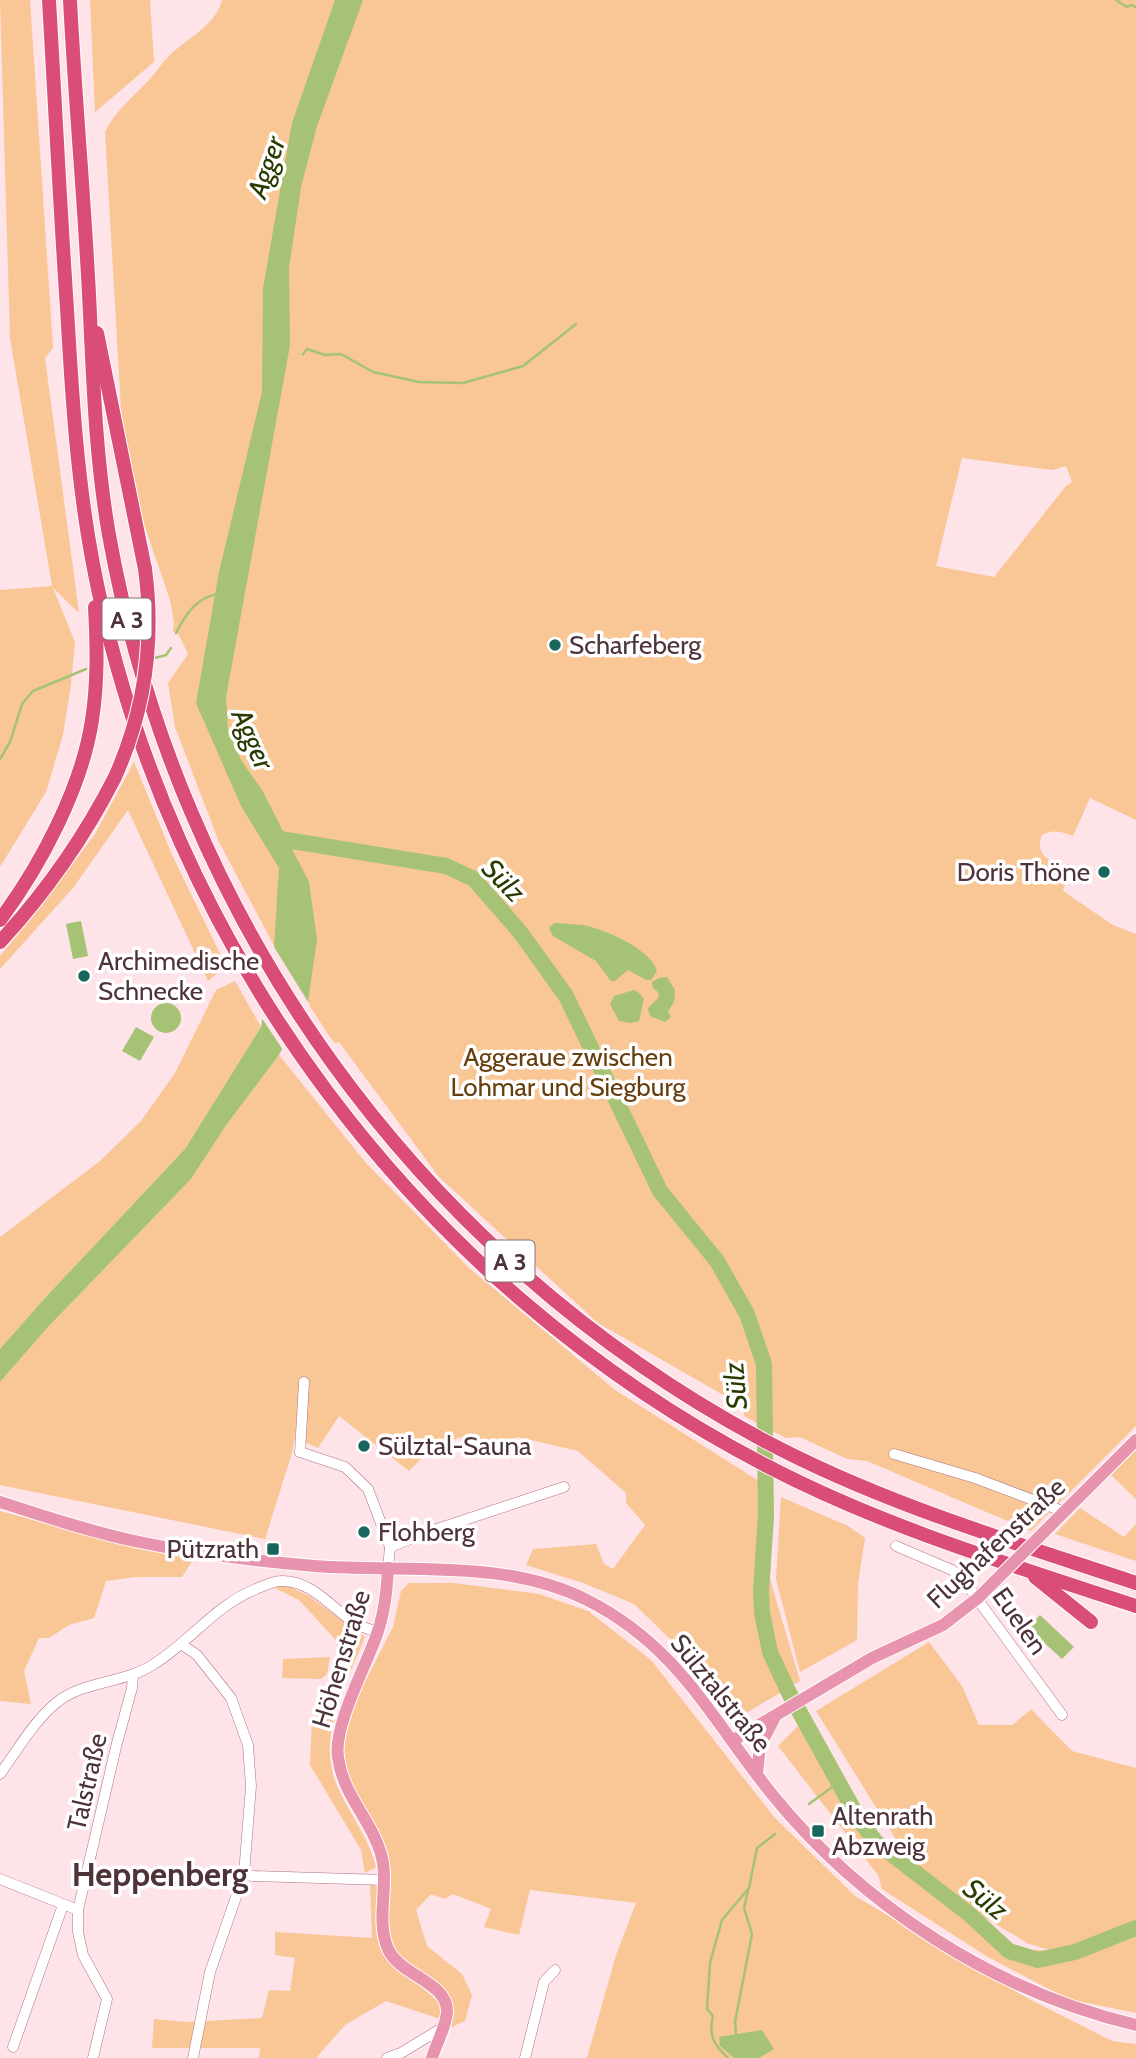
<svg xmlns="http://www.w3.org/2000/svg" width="1136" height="2058" viewBox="0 0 1136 2058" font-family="Cabin,sans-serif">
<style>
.green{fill:#f9c696;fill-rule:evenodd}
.water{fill:#a6c274}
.pier{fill:#fee3e8}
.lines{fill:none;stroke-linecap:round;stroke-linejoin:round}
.stream{stroke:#a6c274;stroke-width:2.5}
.river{stroke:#a6c274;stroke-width:16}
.minor-casing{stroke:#ae7380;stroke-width:11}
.major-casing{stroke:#fff;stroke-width:14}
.highway-casing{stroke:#fff;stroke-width:16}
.minor{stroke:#fff;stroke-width:10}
.major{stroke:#e894ae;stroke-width:12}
.highway{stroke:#d94d78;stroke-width:14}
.major-bridge-casing{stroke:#fff;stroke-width:14;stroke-linecap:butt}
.highway-bridge-casing{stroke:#fff;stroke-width:16;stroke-linecap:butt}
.major-bridge{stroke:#e894ae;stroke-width:12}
.highway-bridge{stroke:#d94d78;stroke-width:14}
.poi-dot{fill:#1a655d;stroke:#fff;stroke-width:2.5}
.labels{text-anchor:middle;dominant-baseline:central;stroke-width:7;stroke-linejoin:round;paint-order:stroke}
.shield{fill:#fff;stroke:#837174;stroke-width:2}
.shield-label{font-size:24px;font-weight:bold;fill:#4e3439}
.poi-label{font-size:26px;fill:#4e3439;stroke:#fff;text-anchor:start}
.park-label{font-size:26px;fill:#673e0d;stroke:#fff}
.street-label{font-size:26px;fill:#4e3439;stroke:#fff}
.water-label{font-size:28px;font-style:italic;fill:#2a3a00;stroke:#fff}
.district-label{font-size:33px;font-weight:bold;fill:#4e3439;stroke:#fff}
</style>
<rect width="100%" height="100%" fill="#fee3e8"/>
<g class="green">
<path d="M0,0H30L53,348L45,358L79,613L53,588L75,642L71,684L63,735L46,792L0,867V590L52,586L10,338Z"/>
<path d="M90,0H150L154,62L95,112Z"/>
<path d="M222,0H1136V820L1090,798L1073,836C1061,832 1054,829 1042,835C1035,854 1047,859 1062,866L1071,863L1063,891L1113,925L1136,934V1426L1031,1531L867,1461L847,1459L800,1437L786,1438L744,1416V1407L598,1323L439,1177L339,1042L335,1043L329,1036L287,970L219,842L175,727L168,683L188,654L179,635L173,631L174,622L170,600L130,483L126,451L121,409L105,132C114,112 135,95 150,79C157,72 161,64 167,58C185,39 216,26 222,0ZM962,458L1052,470L1066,466L1072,482L1066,486L994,577L936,566Z"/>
<path d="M134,762L173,857L226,966L208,981L128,810L73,888L0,969V956L39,909L95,834Z"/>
<path d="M235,981L261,1027L185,1149L44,1299L0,1349V1237L100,1161L141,1121L175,1073L216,990Z"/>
<path d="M279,1055L366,1163L469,1268L615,1390L773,1490L770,1579L800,1681L746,1713L634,1604L583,1583L526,1565L533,1549L596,1544L604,1564L613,1569L645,1525L626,1503V1493L578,1451L518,1437L468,1458L460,1437L428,1452L409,1471L339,1416L318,1448L302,1441L303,1390L292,1453L265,1539L0,1485V1382L48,1327L191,1179L227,1124Z"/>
<path d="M1136,1450V1499L1111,1475Z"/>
<path d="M781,1497L848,1526L865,1538L858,1584L857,1640L800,1672L776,1579Z"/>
<path d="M1080,1508L1124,1537L1136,1524V1561L1055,1534Z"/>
<path d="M0,1511L125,1545L194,1558L182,1577H135L106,1581L94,1618L69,1625L49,1638H39L24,1671L31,1704L0,1701Z"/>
<path d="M409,1583H454L539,1594L588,1611L651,1660L775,1818L855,1896L1027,1998L1112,2041L1136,2044V2058H759L773,2049L720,2046L734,2058H587L616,1955L636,1903L530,1890L519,1935L484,1927L491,1909L453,1894L445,1899L431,1894L416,1910L427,1946L462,1974L472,1995L465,2021L447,2029L452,2014L445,1989L434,1979L407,1967L391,1944L387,1924L389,1877L352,1787L342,1755L351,1709L393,1627L401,1591Z"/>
<path d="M284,1584L309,1596L365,1637C346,1685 314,1739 339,1790C351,1816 369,1839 376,1867L365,1873L361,1850L310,1765L312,1719L328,1715L338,1648L335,1639L299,1600L275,1588Z"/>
<path d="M929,1642L962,1686L979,1725H1012L1031,1709L1072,1751L1136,1768V2013L1068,1999L986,1956L882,1889L878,1875L778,1746L800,1724L889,1861L965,1919L1021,1950H1050L1029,1944L969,1908L907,1857L816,1711Z"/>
<path d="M330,1657L327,1674L321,1679L282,1678L283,1659Z"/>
<path d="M370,1884L378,1887L390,1960L441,2004L440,2019L386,2001L345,2025L316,2058H259L260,2048H152L154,2019L188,2022L262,2018L269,1990L290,1991L295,1958L275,1955V1932L372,1938Z"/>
</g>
<g class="water">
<path d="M335,0H363L317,126L301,187L289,268L290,345L226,697L228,730L241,760L262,790L309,882L317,939L308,1001L279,1055L227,1124L191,1179L48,1327L0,1382V1349L44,1299L185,1149L261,1027L274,947L279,868L241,806L196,703L219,572L262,392L263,288L292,123Z"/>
<path d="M81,921L88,956L73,959L66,924Z"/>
<path d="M554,923C564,924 574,924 583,925C604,929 651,949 657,971L651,980H646L628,970L615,981H611L596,961L553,936L549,928Z"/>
<path d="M667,977L675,990L674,1002L668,1011L671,1017L665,1022C656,1017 649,1020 648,1008L659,997L658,992L653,988L652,982L659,978Z"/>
<path d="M634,990L638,992L644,999L639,1021L631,1023L619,1021L610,1004L614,996Z"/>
<circle cx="166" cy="1018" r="15"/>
<path d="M136,1027L154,1037L140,1061L122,1051Z"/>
<path d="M1040,1615L1074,1647L1062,1659L1028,1628Z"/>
<path d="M762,2030L774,2049L759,2058H734L720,2046L719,2037Z"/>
</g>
<path class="pier" d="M271,942L310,1005L285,1053L259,1014Z"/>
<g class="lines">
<g class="stream">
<path d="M1116,0L1127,7L1131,5L1136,7"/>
<path d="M303,354L307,349L325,355L341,354L373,372L419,382L463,383L523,366L576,324"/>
<path d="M176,633C185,615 197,597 218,594"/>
<path d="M155,658L166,655L171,648"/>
<path d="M0,759L10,742L22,704L33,691L86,669"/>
<path d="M809,1804L839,1782"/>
<path d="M736,2034L735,2022L752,1934L744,1908L748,1891"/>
<path d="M728,2058C714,2045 708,2035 713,2016L707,2009L710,1963L722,1920L749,1888L757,1848L775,1834"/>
</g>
<path class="river" d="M274,838L446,866L474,879L520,932L566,996L660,1191L717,1261L747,1314L764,1364L766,1517L761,1590L762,1613L770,1652L789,1693L860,1821L876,1842L969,1914L1009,1951L1038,1960L1075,1952L1136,1928"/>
<defs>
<g id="minor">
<path d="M304,1382L300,1452L345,1467L368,1489L390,1547L388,1568"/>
<path d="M894,1454L975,1478L1065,1512"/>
<path d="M896,1546L952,1570L962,1578L1062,1715"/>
<path d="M390,1547L431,1531L564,1487"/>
<path d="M181,1644L197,1655L231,1698L248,1745L251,1786L244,1874L210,1972L193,2058"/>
<path d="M0,1774C17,1751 34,1721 56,1703C84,1680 124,1684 154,1664C191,1641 214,1606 256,1589C264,1586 273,1581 281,1581C322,1580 340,1627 378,1631"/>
<path d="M244,1874L253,1876L385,1880"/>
<path d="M0,1879L78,1910"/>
<path d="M13,2047L63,1905"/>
<path d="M93,2058L107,1999L83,1955L78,1932V1910L116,1747L132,1688L133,1676"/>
<path d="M387,2058L401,2053L442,2028"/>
<path d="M525,2058L544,1982L555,1970"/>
</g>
<g id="major">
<path d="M0,1502C46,1517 92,1532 139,1542C197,1554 256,1561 315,1566C405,1573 503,1558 587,1600C678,1646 710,1717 771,1793C861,1905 995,1992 1136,2025"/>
<path d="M1050,1526L1136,1440"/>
<path d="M388,1568C387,1590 385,1610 378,1631C368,1663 333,1725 338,1757C343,1796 371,1819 381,1854C390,1885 375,1919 388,1949C400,1976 448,1982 447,2012C446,2027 436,2044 432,2058"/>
<path d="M732,1741L872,1658L943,1625L978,1598L996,1580"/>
<path d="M757,1774L760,1746L775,1717"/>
</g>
<g id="highway">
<path d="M49,0C55,103 60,206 67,309C72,395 77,480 93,564C166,948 420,1287 767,1466C884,1527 1011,1565 1136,1606"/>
<path d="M70,0C75,98 84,196 89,294C93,374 95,455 109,535C178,921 417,1254 763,1440C881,1503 1010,1541 1136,1583"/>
<path d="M97,333L145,569"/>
<path d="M0,920C41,865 82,787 92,720C98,682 97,645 95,607"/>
<path d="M0,942C46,892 84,838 115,777"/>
<path d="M1035,1577L1091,1622"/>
</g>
</defs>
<use href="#minor" class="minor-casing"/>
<use href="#major" class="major-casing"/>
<use href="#highway" class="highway-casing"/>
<use href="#minor" class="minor"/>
<use href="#major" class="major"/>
<use href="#highway" class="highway"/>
<defs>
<path id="major-bridge" d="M996,1580L1050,1526"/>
<path id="highway-bridge" d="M115,777C145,710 155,642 145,569"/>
</defs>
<use href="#major-bridge" class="major-bridge-casing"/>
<use href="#highway-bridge" class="highway-bridge-casing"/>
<use href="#major-bridge" class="major-bridge"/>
<use href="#highway-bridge" class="highway-bridge"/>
</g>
<g class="poi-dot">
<circle cx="555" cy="645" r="7"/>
<circle cx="1104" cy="872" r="7"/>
<circle cx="84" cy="976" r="7"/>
<circle cx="364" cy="1446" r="7"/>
<circle cx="364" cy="1532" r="7"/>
<rect x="266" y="1542" width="14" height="14" rx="3.5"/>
<rect x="811" y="1824" width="14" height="14" rx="3.5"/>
</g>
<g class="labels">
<g class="shield">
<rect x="102.5" y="598.5" width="49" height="41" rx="5"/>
<rect x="485.5" y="1240.5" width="49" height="41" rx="5"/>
</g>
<g class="shield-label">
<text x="127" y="619">A 3</text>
<text x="510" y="1261">A 3</text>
</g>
<g class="poi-label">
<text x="569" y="645">Scharfeberg</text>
<text x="1090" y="872" text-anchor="end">Doris Thöne</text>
<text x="98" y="961">Archimedische<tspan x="98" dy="30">Schnecke</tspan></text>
<text x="378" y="1446">Sülztal-Sauna</text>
<text x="378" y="1532">Flohberg</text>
<text x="259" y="1549" text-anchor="end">Pützrath</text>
<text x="832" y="1816">Altenrath<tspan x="832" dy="30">Abzweig</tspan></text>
</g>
<g class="park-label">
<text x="568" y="1057">Aggeraue zwischen<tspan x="568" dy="30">Lohmar und Siegburg</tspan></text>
</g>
<g class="street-label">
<text transform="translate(996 1543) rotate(-43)">Flughafenstraße</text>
<text transform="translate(1020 1621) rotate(55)">Euelen</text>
<text transform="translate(341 1659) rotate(-73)">Höhenstraße</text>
<text transform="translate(721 1693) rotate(51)">Sülztalstraße</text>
<text transform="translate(87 1782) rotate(-77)">Talstraße</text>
</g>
<g class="water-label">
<text transform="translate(266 167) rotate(-71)">Agger</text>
<text transform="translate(253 739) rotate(66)">Agger</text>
<text transform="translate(504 880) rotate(46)">Sülz</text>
<text transform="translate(735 1386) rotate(-95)">Sülz</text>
<text transform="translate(986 1899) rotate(39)">Sülz</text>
</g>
<g class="district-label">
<text x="160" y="1874">Heppenberg</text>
</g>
</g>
</svg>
